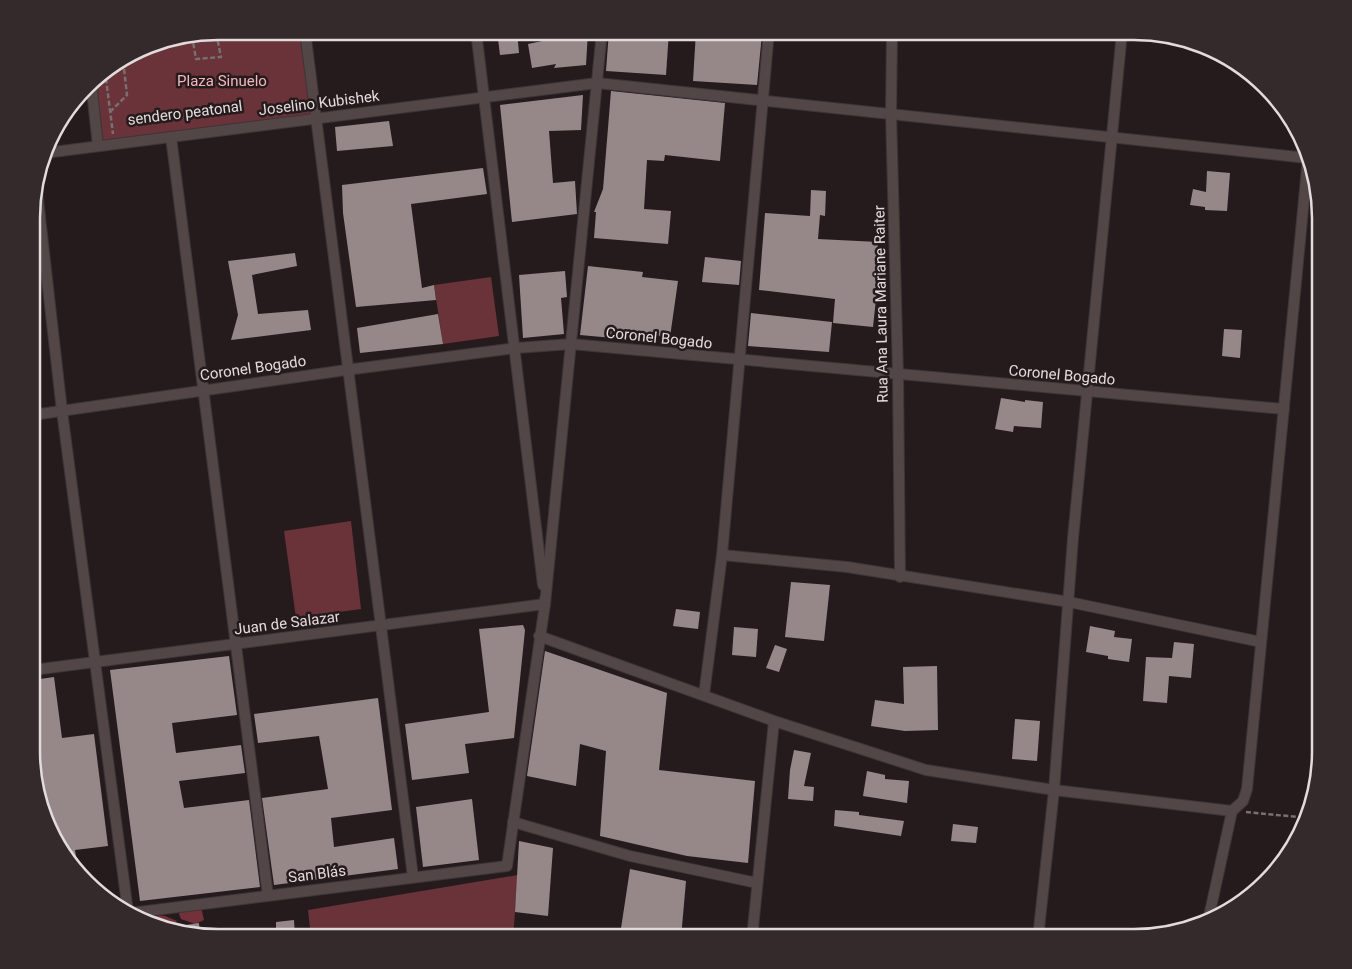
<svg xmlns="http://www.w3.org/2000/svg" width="1352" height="969" viewBox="0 0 1352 969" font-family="Roboto,sans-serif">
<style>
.green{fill:#693339}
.forest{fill:#73323b}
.building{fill:#968889}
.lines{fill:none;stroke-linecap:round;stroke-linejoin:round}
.minor-casing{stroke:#3d3536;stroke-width:12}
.path{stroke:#796f70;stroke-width:2.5;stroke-dasharray:5 2.5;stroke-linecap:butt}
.minor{stroke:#534647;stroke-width:10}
.labels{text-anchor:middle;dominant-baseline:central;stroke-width:5;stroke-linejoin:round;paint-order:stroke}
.park-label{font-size:15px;fill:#f4b6bb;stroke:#261b1c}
.street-label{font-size:15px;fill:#e2dbdb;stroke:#261b1c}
.rim{fill:none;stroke:#e2dbdb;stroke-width:2.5}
</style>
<rect width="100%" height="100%" fill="#261b1c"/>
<g class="green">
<path d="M218,31H305L315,119L98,146L91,82L95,78L147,45Z"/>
<path d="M491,277L499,336L443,344L434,285Z"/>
<path d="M351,521L361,609L296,618L284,531Z"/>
<path d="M518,875L513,937H311L308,910Z"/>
</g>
<g class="forest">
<path d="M201,907L204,920L195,924L181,919L178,911Z"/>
<path d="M143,913L165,916L177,921L170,928H158L137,917Z"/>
</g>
<g class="building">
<path d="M497,31H517L519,53L500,55Z"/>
<path d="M550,31H588L586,65L554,68L556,64L532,68L528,44L552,39Z"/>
<path d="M609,31H669L666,75L606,71Z"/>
<path d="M696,31L762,34L757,85L693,81Z"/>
<path d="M611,91L725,103L720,161L665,155L664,161L647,160L644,209L671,211L668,244L594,238L596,212H594L603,189Z"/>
<path d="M583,95L581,130L549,131L553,183L575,181L577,214L512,222L500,105Z"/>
<path d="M389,121L393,146L337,151L335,127Z"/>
<path d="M483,168L487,194L411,204L422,288L434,285L436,300L356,307L343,213L342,185Z"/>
<path d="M1207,171L1230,173L1227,211L1205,210V207L1190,205L1193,189L1206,192Z"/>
<path d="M811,190L826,191L825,216L820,215L818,239L878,242L876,279L878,280L873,327L833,323L835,299L759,290L765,213L810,216Z"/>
<path d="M295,253L297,266L252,275L258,314L308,310L311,330L231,340L238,315L228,261Z"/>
<path d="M705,257L741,261L739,285L702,282Z"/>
<path d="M588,266L643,272L642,277L678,281L670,337L636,333L635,340L580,335Z"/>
<path d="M565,271L567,297L561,298L564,334L523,338L519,275Z"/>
<path d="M751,313L832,322L829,352L748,346Z"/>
<path d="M438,314L443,344L360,353L357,328Z"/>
<path d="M1224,329L1242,330L1240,358L1222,356Z"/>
<path d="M1001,398L1025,402V400L1043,402L1041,428L1014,426L1013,432L995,429Z"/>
<path d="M791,582L830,585L824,641L785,637Z"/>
<path d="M676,609L700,612L698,629L673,626Z"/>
<path d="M523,625L525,630L514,738L465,744L469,773L412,780L405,724L489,712L479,629Z"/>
<path d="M1090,626L1115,631L1114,637L1132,639L1129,662L1108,659V656L1086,652Z"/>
<path d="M734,627L758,629L756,657L732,655Z"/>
<path d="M1174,642L1194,644L1191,678L1169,676L1167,703L1143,701L1146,657L1172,658Z"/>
<path d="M775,645L787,649L779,672L766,668Z"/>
<path d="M545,651L667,693L659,770L755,781L748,863L687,856L600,836L606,751L580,744L576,786L527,776Z"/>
<path d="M229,656L237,715L172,723L176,753L241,745L245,773L179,781L184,808L249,800L260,887L140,901L110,670Z"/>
<path d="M937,666L938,730L905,731L871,726L875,700L904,704L903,667Z"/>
<path d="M54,677L62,738L94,734L108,846L75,850L78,869L56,844L33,775V680Z"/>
<path d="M378,698L392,810L331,818L334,847L394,838L398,869L274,885L262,798L328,789L319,736L258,743L254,714Z"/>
<path d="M1015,719L1040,721L1037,761L1012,759Z"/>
<path d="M794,750L811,753L804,786L814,787L813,801L788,799L790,770Z"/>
<path d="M867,771L885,775V779L909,781L907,803L863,796Z"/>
<path d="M472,799L479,860L423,867L416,807Z"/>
<path d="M835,810L859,812V815L904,821L901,836L834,826Z"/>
<path d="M953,824L978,827L976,843L951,841Z"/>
<path d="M519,841L553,848L548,916L515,912Z"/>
<path d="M630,869L686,881L681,938H629L620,935Z"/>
<path d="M294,920L295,937H276V922Z"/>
<path d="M199,923L200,936L166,929V928Z"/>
</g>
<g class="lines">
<defs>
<g id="minor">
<path d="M305,31L413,877"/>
<path d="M476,31L543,585"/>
<path d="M892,32L891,114L898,375L900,577"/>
<path d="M91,82L98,146"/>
<path d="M171,137L268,896"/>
<path d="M45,153L597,83L1307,158"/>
<path d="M36,182L62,411L128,912"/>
<path d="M33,415L346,370L516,348L571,344L1284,409"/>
<path d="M722,555L847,567L1069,602L1261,642"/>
<path d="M539,636L774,721L926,770L1054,790L1232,811"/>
<path d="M33,670L545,604V599"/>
<path d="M704,695L722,555L769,31"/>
<path d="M513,822L630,856L757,883"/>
<path d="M131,913L507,866L545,604L602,31"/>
<path d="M1208,921L1232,811L1243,801L1247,789L1308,158"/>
<path d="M752,938L774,721"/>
<path d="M1038,938L1054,790L1073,538L1122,32"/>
</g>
</defs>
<use href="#minor" class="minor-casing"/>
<g class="path">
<path d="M192,36L196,59L221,57L216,32"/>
<path d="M105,71L113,134"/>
<path d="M110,112L127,95L123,60"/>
<path d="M1246,812L1308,818"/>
</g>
<use href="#minor" class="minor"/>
</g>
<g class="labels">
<g class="park-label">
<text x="222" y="81">Plaza Sinuelo</text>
</g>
<g class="street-label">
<text transform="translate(319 103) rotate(-7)">Joselino Kubishek</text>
<text transform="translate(185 113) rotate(-7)">sendero peatonal</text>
<text transform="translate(881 304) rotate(-91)">Rua Ana Laura Mariane Raiter</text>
<text transform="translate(659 338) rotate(6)">Coronel Bogado</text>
<text transform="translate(253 368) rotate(-8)">Coronel Bogado</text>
<text transform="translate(1062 375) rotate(5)">Coronel Bogado</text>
<text transform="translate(287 623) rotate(-7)">Juan de Salazar</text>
<text transform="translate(317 874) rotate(-7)">San Blás</text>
</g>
</g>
<path d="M0 0H1352V969H0ZM218 40H1134A178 178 0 0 1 1312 218V751A178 178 0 0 1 1134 929H218A178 178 0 0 1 40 751V218A178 178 0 0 1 218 40Z" fill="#352a2b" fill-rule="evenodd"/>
<path class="rim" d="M218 40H1134A178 178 0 0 1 1312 218V751A178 178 0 0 1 1134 929H218A178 178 0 0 1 40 751V218A178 178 0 0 1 218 40Z"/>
</svg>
